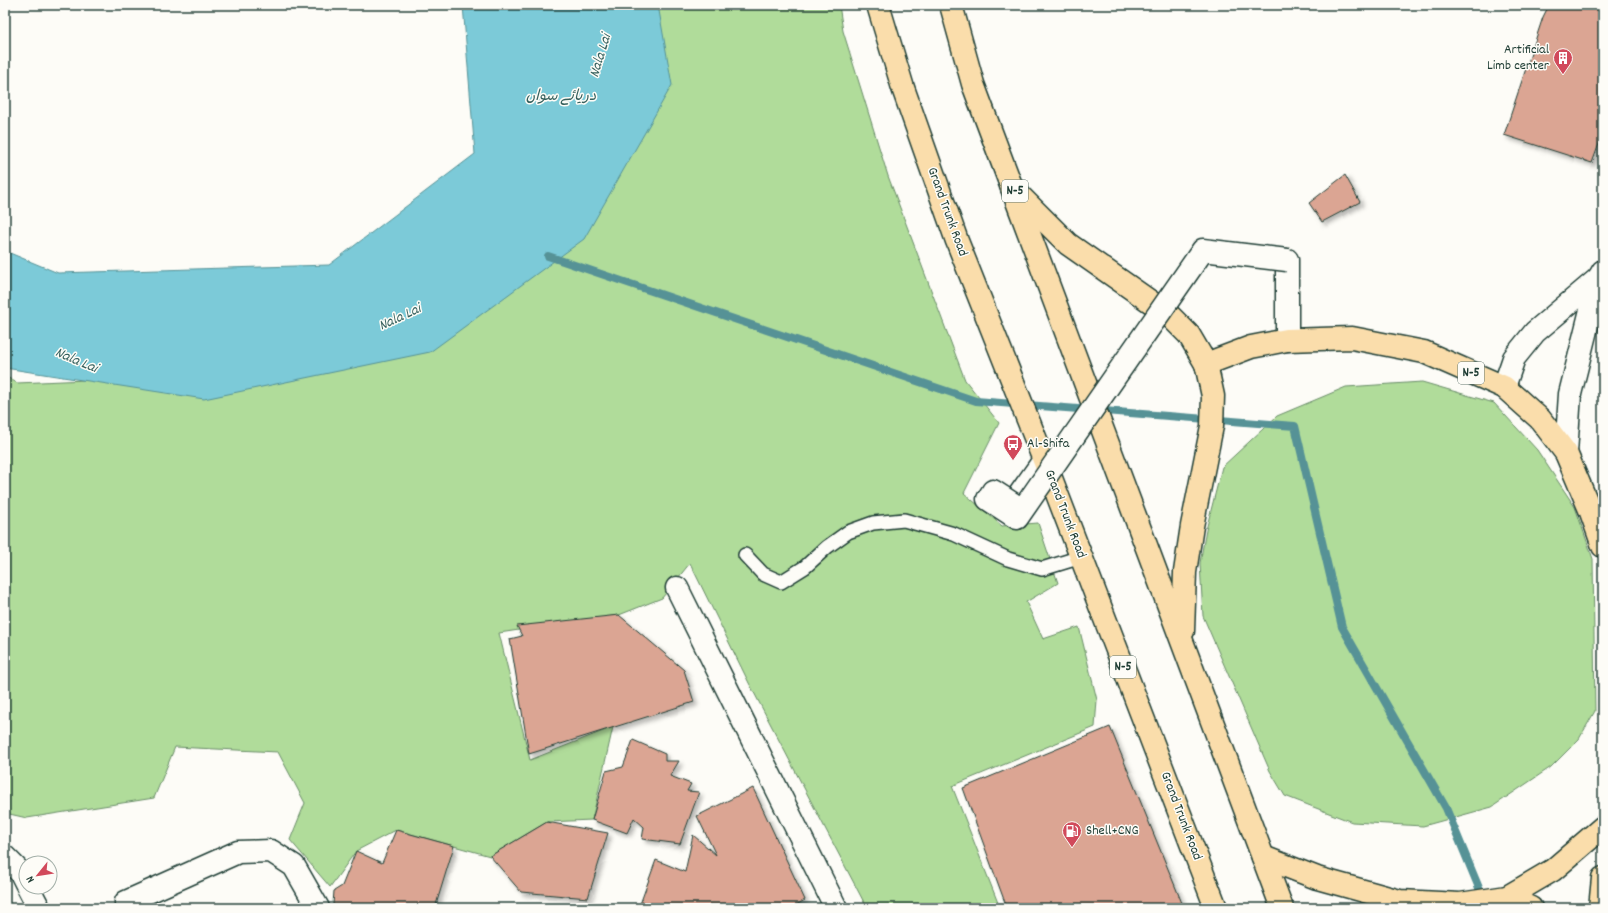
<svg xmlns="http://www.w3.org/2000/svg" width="1608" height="913" viewBox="0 0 1608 913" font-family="Dekko,'Playpen Sans Arabic',sans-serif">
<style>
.green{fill:#b0dc9a;stroke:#688c67}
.water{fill:#7bcad8;stroke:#569296}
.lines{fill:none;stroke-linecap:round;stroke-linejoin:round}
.stream{stroke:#569296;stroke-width:8}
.building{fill:#dba593;stroke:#1f3d34;filter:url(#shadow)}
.lane-casing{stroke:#1f3d34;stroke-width:16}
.street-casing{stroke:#1f3d34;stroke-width:25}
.highway-casing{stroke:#1f3d34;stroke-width:25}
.lane{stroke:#fdfcf7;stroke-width:13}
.street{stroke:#fdfcf7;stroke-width:22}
.highway{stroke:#faddab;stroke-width:22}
.street-bridge-casing{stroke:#1f3d34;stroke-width:25;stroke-linecap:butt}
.street-bridge{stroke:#fdfcf7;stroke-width:22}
.labels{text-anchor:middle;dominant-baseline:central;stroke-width:3;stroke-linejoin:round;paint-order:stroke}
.shield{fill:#fdfcf7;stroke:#62766e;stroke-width:1}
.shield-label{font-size:13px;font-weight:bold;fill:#1f3d34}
.poi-label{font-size:14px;fill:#1f3d34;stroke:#fdfcf7;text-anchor:start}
.street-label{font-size:14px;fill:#1f3d34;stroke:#fdfcf7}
.water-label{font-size:15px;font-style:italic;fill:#36605d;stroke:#fdfcf7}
</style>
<defs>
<filter id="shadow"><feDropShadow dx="3.5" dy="3.5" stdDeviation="2" flood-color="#0004"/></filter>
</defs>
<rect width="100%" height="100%" fill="#fdfcf7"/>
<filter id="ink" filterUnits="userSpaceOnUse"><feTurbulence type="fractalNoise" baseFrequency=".025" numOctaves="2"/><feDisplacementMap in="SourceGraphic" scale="8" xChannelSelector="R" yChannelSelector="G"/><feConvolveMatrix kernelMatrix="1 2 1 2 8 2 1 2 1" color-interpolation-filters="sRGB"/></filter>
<g filter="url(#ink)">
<g class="green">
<path d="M644,5H839L843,31L888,176L965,380L999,423L964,493L1002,526L1038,523L1058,583L1026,602L1043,639L1079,627L1097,700L1095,727L952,786L1000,908H867L749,683L690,563L662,598L619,615L499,633L530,760L613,727L592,820L547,822L490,856L396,830L356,851L330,887L290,840L305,803L278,752L175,747L154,798L27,818L5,813V376L17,383L340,369Z"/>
<path d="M1422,382L1494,403L1537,450L1575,507L1593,559L1595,711L1579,739L1551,767L1492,807L1423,826L1352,822L1285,796L1270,771L1203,616L1200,563L1206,530L1222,467L1277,416L1346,387Z"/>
</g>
<path class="water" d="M463,5H658L672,85L584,239L430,352L204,399L5,368V251L58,273L329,265L475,154Z"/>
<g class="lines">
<path class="stream" d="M548,256L976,401L1295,426L1342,627L1446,808L1484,900"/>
</g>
<g class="building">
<path d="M1549,5H1603V133L1592,163L1504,135L1543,17Z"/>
<path d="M1345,175L1360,202L1322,222L1309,203Z"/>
<path d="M619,615L684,670L694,702L529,754L510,639L522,636L517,626Z"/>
<path d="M1110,727L1184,908H1007L963,788Z"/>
<path d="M633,740L665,754V761H679L670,776L691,784L687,791L699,792L680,844L642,839L644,827L634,818L627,833L592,820L606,771L623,767Z"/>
<path d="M753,788L805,900L791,908L639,907L656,860L685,872L693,835L716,855L697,816Z"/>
<path d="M547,822L608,833L588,898L521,892L490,856Z"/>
<path d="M396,830L454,846L435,908H336L333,904L334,891L342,886L356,851L382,863Z"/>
</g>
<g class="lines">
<defs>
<path id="lane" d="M745,555L763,574L781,582L805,567L827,547L848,532L873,523L904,520L954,534L1008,559L1042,569L1081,557"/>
<g id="street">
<path d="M1287,260V340"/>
<path d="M1504,387L1514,358L1535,332L1599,278"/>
<path d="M1566,453L1570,394L1599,278L1603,271"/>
<path d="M1013,504L1044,460"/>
<path d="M677,588L836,908"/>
<path d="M5,857L21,873L26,883"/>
<path d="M28,887L39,908"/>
<path d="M126,902L238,852L271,851L294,866L318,908"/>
</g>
<g id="highway">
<path d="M878,5L903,88L957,241L1044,460L1216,908"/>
<path d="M951,5L973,84L1012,188L1068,244L1168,314L1189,335L1206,364L1213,396L1212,426L1192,526L1185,572L1183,631"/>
<path d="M1012,188L1282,908"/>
<path d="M1206,364L1251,347L1287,340L1352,338L1424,352L1504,387L1540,419L1566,453L1591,512L1603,546"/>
<path d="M1263,857L1317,878L1400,901L1460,904L1507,897L1553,870L1603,827"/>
<path d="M1507,897L1531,908"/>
<path d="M1600,908L1603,878"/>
</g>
</defs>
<use href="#lane" class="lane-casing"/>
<use href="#street" class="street-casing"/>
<use href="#highway" class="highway-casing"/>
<use href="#lane" class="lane"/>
<use href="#street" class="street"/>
<use href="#highway" class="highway"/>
<defs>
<path id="street-bridge" d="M1013,504L993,491L988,499L1017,518L1203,250L1287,260"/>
</defs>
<use href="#street-bridge" class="street-bridge-casing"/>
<use href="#street-bridge" class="street-bridge"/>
</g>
</g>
<defs>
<symbol id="building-pin" viewBox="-11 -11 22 30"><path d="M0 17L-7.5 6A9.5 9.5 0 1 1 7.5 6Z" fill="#d1495b" stroke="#fdfcf7"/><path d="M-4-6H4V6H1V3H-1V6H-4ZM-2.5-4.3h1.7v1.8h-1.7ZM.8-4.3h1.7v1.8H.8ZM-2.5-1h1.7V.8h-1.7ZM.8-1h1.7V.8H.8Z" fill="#fff"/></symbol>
<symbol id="bus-pin" viewBox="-11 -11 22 30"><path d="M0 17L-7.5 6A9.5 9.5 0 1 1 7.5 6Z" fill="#d1495b" stroke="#fdfcf7"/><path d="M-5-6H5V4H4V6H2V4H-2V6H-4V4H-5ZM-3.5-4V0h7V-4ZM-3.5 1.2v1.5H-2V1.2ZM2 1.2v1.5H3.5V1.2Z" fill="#fff"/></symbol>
<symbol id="fuel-pin" viewBox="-11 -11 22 30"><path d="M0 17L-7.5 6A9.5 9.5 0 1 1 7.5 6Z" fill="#d1495b" stroke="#fdfcf7"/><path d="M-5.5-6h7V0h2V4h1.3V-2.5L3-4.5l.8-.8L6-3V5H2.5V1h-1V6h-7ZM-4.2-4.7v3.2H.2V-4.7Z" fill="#fff"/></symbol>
</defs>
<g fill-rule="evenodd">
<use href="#building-pin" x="1552" y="47" width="22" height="30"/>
<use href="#bus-pin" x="1002" y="433" width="22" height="30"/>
<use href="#fuel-pin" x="1061" y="820" width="22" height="30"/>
</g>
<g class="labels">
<g class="shield">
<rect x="1002" y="180" width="26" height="22" rx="3"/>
<rect x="1458" y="362" width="26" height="22" rx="3"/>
<rect x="1110" y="656" width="26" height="22" rx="3"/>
</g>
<g class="shield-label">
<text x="1015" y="191">N-5</text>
<text x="1471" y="373">N-5</text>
<text x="1123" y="667">N-5</text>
</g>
<g class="poi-label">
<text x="1549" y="50" text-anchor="end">Artificial<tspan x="1549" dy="16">Limb center</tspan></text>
<text x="1027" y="444">Al-Shifa</text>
<text x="1086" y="831">Shell+CNG</text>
</g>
<g class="street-label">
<text transform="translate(947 212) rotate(70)">Grand Trunk Road</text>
<text transform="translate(1065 514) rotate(69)">Grand Trunk Road</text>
<text transform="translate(1181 816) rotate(69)">Grand Trunk Road</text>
</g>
<g class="water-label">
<text transform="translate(601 56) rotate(-73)">Nala Lai</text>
<text x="561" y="97">دریائے سواں</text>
<text transform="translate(400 318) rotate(-25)">Nala Lai</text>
<text transform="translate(76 361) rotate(23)">Nala Lai</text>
</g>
</g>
<rect width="1608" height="913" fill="none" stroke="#fdfcf7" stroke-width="20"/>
<rect x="10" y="10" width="1588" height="893" fill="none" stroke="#1f3d34" stroke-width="1.5" filter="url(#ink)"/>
<g transform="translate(38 875) rotate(240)"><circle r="19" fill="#fdfcf7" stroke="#a4b0a9"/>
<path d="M0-3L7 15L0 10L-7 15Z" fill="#d1495b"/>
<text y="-6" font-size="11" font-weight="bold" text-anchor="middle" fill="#1f3d34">N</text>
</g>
</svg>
